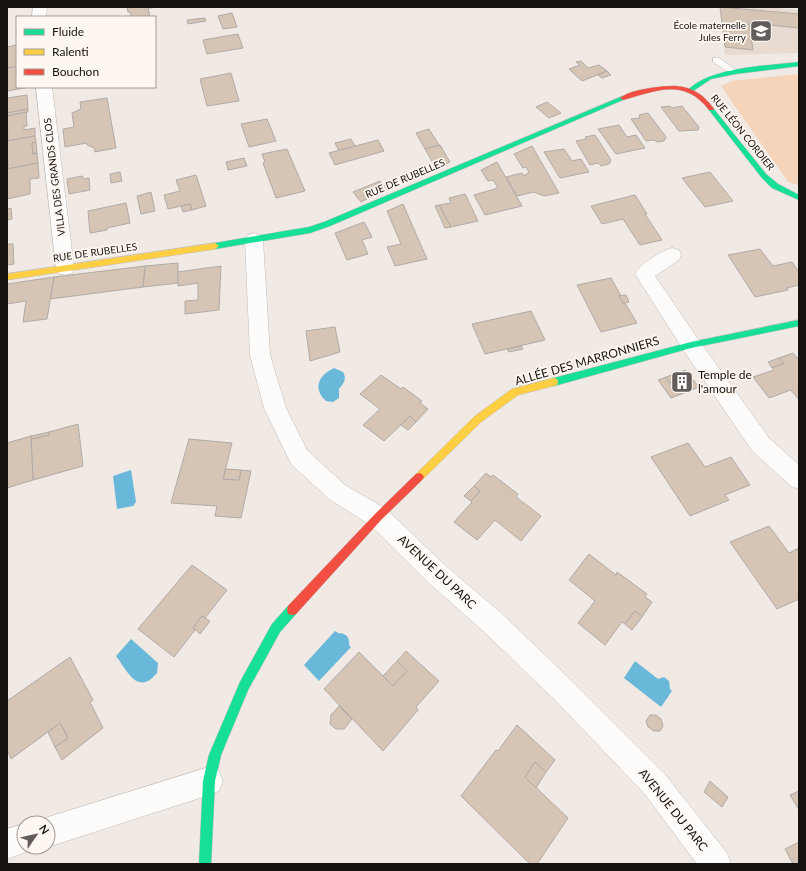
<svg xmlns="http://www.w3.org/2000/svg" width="806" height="871" font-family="Lato,sans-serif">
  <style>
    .built { fill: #e8dcd2 }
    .green { fill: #f6d4b9 }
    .water { fill: #69b8da }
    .building { fill: #d6c4b4; stroke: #b0aba8 }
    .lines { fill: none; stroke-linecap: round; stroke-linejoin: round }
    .lane-casing { stroke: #c0bab6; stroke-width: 1 }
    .street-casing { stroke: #c0bab6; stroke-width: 1 }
    .fast-casing { stroke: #c0bab6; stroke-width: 1 }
    .slow-casing { stroke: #c0bab6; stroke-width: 1 }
    .jam-casing { stroke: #c0bab6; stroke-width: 1 }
    .lane { fill: #fdfcfb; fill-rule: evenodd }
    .street { fill: #fdfcfb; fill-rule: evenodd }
    .fast { fill: #16e098; fill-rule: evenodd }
    .slow { fill: #ffcf43; fill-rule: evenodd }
    .jam { fill: #f24e42; fill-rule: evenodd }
    .labels { text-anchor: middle; stroke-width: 3.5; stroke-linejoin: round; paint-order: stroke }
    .far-poi-label { font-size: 10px; fill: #16120f; stroke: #fef7f1; text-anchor: end }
    .far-street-label { font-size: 10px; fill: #16120f; stroke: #fef7f1 }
    .street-label { font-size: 12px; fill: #16120f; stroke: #fef7f1 }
    .poi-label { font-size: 12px; fill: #16120f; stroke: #fef7f1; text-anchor: start }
  </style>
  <rect width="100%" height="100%" fill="#f0e9e4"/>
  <!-- built -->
  <polygon class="built" points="720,7 767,7 799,10 799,53 725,55"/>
  <!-- green -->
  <polygon class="green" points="799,74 799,185 788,182 721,86 732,81"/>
  <!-- water -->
  <g class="water">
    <path d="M334,368L343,372C347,379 344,383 339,389V398L333,402L326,401C312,388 319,375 334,368Z"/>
    <polygon points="131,470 136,502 133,506 117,509 113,476"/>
    <path d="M335,631L338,633C346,633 350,637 349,645L351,647L319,681L304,665Z"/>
    <path d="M131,639L158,663L157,673C138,696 128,672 116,656Z"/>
    <polygon points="635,661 658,679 664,677 669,681 670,689 672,691 661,707 624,678"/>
  </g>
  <!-- building -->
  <g class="building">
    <polygon points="127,7 152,7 152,8 148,8 150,16 131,17 130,12 128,12"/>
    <polygon points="720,7 799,14 799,28 749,23 753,50 725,47"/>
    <polygon points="232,13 237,27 223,29 218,16"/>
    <polygon points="205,18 206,21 188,24 187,20"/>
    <polygon points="238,34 243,48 207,54 203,40"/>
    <polygon points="17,45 17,67 7,68 7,47"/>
    <polygon points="581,61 588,68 599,65 607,71 582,81 569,69 580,65 576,62"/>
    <polygon points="17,67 17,87 30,87 7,91 7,68"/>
    <polygon points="607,71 611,75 602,78 598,75"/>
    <polygon points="231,73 239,101 207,106 200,79"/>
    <polygon points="27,95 28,109 7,113 7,98"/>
    <polygon points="107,98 116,148 95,152 94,148 87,145 87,143 65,147 63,129 74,127 72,113 81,109 80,102"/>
    <polygon points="547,102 561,113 549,118 536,107"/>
    <polygon points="670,106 672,108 682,106 699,127 698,130 679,131 661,107"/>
    <polygon points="28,109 28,112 7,116 7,113"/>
    <polygon points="26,112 27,126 24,126 24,130 35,128 35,136 8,141 7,116"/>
    <polygon points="648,113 666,137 664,141 658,142 653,140 646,141 631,119 640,118 639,115"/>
    <polygon points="267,119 276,141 249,147 241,124"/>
    <polygon points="619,125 627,137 636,135 645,148 616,154 598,129"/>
    <polygon points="429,129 439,145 425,149 416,133"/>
    <polygon points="595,135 611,160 609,164 601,166 598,163 590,165 576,141 586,139 585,137"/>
    <polygon points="35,136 36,142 32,143 33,154 37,153 38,163 8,169 7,141"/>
    <polygon points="351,139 355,146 339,151 335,143"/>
    <polygon points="378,140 384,151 335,165 329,153"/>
    <polygon points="36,142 37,153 33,154 32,143"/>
    <polygon points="440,145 450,162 436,168 425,149"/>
    <polygon points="532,146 559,193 544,196 534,192 517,196 506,177 522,173 524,176 529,172 526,167 523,168 514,154"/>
    <polygon points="287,149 305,191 276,198 263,163 265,162 262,154"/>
    <polygon points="564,149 572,161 581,159 589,172 560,178 544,152"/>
    <polygon points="244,158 247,166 228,170 226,162"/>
    <polygon points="497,162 522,206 485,215 474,195 498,188 493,180 488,181 481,170"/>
    <polygon points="38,163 39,178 30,179 30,194 7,199 7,169"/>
    <polygon points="120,172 122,181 111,183 110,174"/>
    <polygon points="710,172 733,201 705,207 682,178"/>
    <polygon points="196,175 206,206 192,210 190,204 168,209 164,195 180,191 176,180"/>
    <polygon points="82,176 85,179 89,178 90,190 69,194 67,179"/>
    <polygon points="380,181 388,189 361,202 353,192"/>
    <polygon points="151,192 155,211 141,214 137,196"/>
    <polygon points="465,194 478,221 451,227 439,205 451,203 449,198"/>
    <polygon points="635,195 647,214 645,214 662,240 640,245 623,219 602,224 591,206"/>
    <polygon points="126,203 130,223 107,228 107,230 90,233 88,211"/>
    <polygon points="190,204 192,210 183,212 181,206"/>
    <polygon points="403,204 427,259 395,266 387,247 401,244 387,211"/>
    <polygon points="439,205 451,227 445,228 435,206"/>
    <polygon points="11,208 12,219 7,220 7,209"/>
    <polygon points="364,222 372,237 362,240 368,254 347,260 335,233"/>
    <polygon points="7,244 13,244 14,264 7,265"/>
    <polygon points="760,249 773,266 792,262 799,272 799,285 787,288 788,290 755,297 728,255"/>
    <polygon points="178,263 178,283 143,287 145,266"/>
    <polygon points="145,266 143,287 50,299 54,277"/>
    <polygon points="221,266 219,310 185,314 185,301 198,300 198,283 178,286 178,272"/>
    <polygon points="54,277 47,319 23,322 26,301 7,304 7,284"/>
    <polygon points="611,278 621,296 619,296 623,303 625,303 637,323 601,332 577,285"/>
    <polygon points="626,295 629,302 623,303 619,296"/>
    <polygon points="531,311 545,340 485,354 472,324"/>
    <polygon points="335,327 340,352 310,361 306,331"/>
    <polygon points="521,346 523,349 509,352 507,349"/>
    <polygon points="793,353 797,358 799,357 799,400 791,390 769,398 753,377 774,370 772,368 784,363 779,358"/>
    <polygon points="779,358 784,363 772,368 768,362"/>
    <polygon points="685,370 699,387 679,395 666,377"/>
    <polygon points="381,375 401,389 403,387 422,401 420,403 428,409 416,422 410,416 384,441 363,425 380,409 360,394"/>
    <polygon points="666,377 679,395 671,398 658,380"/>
    <polygon points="410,416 416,422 408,430 401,425"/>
    <polygon points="78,424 83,466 33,480 31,439 49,435 49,432"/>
    <polygon points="49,432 49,435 31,439 31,436"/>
    <polygon points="31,436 33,480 7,488 7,443"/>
    <polygon points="189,439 232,443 223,479 239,480 241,470 251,471 241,518 215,516 217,506 171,503"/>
    <polygon points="688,443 705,467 731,457 750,485 725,495 729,500 690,516 651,457"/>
    <polygon points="226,469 241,470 239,480 223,479"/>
    <polygon points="486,473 491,477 493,475 518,494 516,497 541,516 521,541 495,520 477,540 454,522 472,502 471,501 480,491 474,486"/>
    <polygon points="474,486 480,491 471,501 464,496"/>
    <polygon points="769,526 789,553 799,548 799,599 777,609 730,542"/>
    <polygon points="589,554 616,575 617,572 647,594 645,597 652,602 642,617 635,611 625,624 622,622 605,645 578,623 595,601 569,580"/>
    <polygon points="192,565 227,590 205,618 202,616 193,628 195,630 174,657 138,629"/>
    <polygon points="635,611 642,617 632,630 625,624"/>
    <polygon points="202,616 210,621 200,634 193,628"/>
    <polygon points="406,651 439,681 416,707 418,710 383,751 324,689 359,652 393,686 407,671 397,661"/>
    <polygon points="70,657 93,700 90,702 103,728 62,760 55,747 68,738 60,723 11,759 7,749 7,701"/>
    <polygon points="397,661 407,671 393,686 383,676"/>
    <polygon points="339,706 352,719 344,729 336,729 330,724 331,715"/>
    <polygon points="650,715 656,715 661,719 663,726 660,731 654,731 648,727 646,721"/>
    <polygon points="60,723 68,738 55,747 48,732"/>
    <polygon points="517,725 555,760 546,772 535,762 525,777 568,818 537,864 530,864 461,796 496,750 498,751"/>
    <polygon points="535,762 546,772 536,788 525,777"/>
    <polygon points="710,781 728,797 722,807 704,792"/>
    <polygon points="799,791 799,810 790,795"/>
    <polygon points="799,842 799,864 793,864 785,849"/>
  </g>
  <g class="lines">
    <!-- lane casing -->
    <g class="lane-casing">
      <polygon id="lane" points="713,58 719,58 739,72 735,74 732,74 713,62"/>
    </g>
    <!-- street casing -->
    <g class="street-casing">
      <g id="street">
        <polygon points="33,7 47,7 46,17 32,17"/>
        <polygon points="36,87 52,87 74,268 72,273 65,275 58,273 56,268"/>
        <polygon points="254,233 260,235 263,240 270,355 286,408 307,450 345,485 386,509 447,567 501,613 572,681 664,773 727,853 731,864 697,864 644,793 554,699 483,631 429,583 370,525 329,499 291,464 264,408 250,355 245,240 248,235"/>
        <path d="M672,248L679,250L681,255L679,260L655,276L698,339L769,438L799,465V489L791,486L753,452L684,351L635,274C640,264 661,251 672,248Z"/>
        <polygon points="209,767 219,771 223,781 219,791 209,795 48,847 48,823 37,823 48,817"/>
        <polygon points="24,824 24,847 35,847 34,849 7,859 7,829"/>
      </g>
    </g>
    <!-- fast casing -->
    <g class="fast-casing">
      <g id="fast">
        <path d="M799,62V66L735,74L711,79L693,91L688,90C711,67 767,66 799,62Z"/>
        <polygon points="623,96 625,97 625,99 330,226 310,233 215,249 211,246 215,243 309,227 324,222"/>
        <polygon points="711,107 713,108 766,174 778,184 799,195 799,200 772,188 762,178 709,110 709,108"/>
        <polygon points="799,320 799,326 691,348 554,386 551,385 550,382 551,379 554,378 691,342"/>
        <polygon points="292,605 296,606 297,610 296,614 280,632 248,690 221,755 215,781 211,864 199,864 203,781 209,755 240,682 272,624 288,606"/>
      </g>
    </g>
    <!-- slow casing -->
    <g class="slow-casing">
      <g id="slow">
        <polygon points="215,243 219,246 215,249 7,280 7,274"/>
        <polygon points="554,378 557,379 558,382 557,385 518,395 481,422 422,480 419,481 416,480 414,477 416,474 475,416 512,389"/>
      </g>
    </g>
    <!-- jam casing -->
    <g class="jam-casing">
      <g id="jam">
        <path d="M675,86C693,87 704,95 714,109L713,110H709C684,77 656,91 623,100L620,98C631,89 661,86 675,86Z"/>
        <polygon points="419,473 422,474 424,477 422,480 381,520 296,614 292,615 288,614 287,610 288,606 375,514 416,474"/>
      </g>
    </g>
    <!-- lane -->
    <use href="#lane" class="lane"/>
    <!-- street -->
    <use href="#street" class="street"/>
    <!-- fast -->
    <use href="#fast" class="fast"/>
    <!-- slow -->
    <use href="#slow" class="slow"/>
    <!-- jam -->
    <use href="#jam" class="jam"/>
  </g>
  <!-- icons -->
  <defs>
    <g id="school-square" transform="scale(1.15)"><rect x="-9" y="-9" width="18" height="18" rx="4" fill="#625d5a" stroke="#fef7f1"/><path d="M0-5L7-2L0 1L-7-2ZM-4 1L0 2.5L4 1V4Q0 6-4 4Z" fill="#fff"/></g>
    <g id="building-square" transform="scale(1.15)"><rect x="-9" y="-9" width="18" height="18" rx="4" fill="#625d5a" stroke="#fef7f1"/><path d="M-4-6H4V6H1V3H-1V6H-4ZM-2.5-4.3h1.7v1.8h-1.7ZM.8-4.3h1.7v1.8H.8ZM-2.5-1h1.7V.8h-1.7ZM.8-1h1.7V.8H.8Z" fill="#fff"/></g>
  </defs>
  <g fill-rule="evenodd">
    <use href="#school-square" x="761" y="31"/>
    <use href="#building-square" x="682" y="382"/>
  </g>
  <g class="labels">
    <!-- far-poi labels -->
    <g class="far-poi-label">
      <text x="746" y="29">École maternelle<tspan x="746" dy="12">Jules Ferry</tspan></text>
    </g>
    <!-- far-street labels -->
    <g class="far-street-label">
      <text transform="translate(743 132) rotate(51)" y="4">RUE LÉON CORDIER</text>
      <text transform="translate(54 177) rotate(-97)" y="4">VILLA DES GRANDS CLOS</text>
      <text transform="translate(405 178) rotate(-23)" y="4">RUE DE RUBELLES</text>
      <text transform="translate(95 252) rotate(-8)" y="4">RUE DE RUBELLES</text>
    </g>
    <!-- street labels -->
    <g class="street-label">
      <text transform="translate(587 361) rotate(-16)" y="4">ALLÉE DES MARRONNIERS</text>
      <text transform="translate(437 572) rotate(43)" y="4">AVENUE DU PARC</text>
      <text transform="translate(673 810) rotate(51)" y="4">AVENUE DU PARC</text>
    </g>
    <!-- poi labels -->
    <g class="poi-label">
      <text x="698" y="379">Temple de<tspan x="698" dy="14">l'amour</tspan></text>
    </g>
  </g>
  <!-- border -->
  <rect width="806" height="871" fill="none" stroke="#16120f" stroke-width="16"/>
  <!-- legend -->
  <rect x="16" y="16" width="140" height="72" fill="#fef7f1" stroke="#a19b97"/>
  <rect x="24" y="29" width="20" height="6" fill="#16e098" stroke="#a19b97"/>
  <text x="52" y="36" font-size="12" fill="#16120f">Fluide</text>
  <rect x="24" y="49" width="20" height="6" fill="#ffcf43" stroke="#a19b97"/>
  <text x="52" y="56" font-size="12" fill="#16120f">Ralenti</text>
  <rect x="24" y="69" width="20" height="6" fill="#f24e42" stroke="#a19b97"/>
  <text x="52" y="76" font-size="12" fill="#16120f">Bouchon</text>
  <!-- north arrow -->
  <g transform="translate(36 835) rotate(56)"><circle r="19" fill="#fef7f1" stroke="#a19b97"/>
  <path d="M0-3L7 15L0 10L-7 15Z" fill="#625d5a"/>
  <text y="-6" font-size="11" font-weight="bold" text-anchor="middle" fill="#16120f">N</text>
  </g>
</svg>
